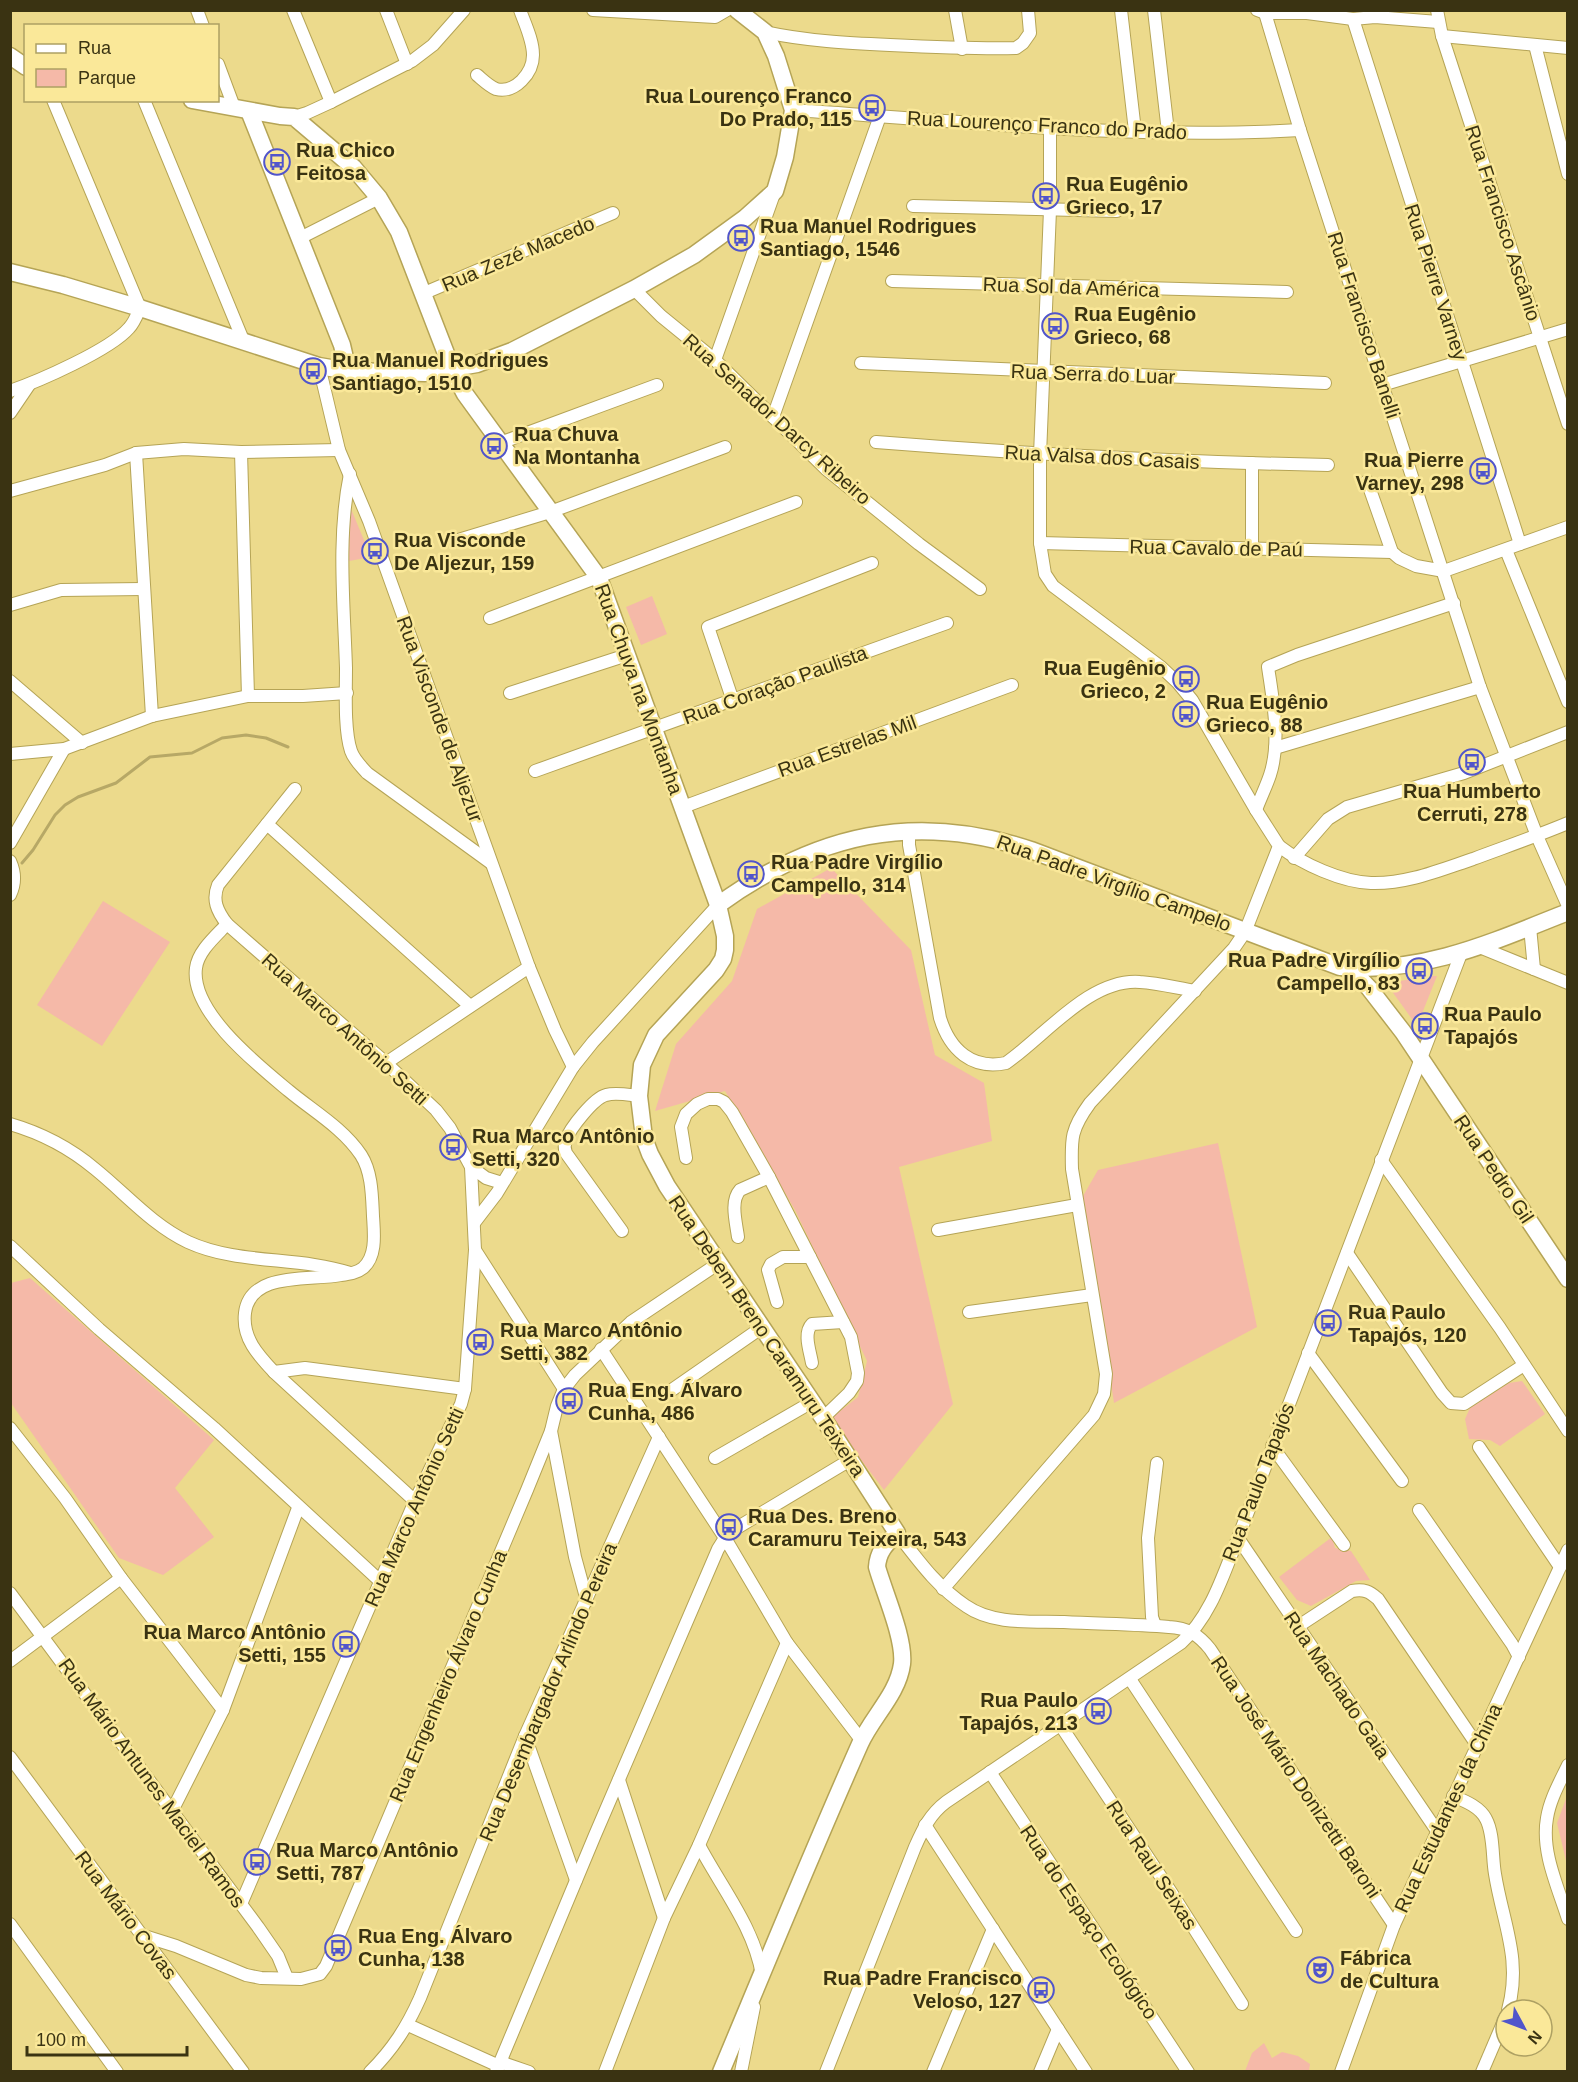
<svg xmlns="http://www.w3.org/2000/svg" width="1578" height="2082" font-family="Arial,sans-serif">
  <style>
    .green { fill: #f5b9a8 }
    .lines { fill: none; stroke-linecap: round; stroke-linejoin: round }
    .stream { stroke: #b7a866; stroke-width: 3 }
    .street-casing { stroke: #b5a456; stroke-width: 14 }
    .secondary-casing { stroke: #b5a456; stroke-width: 19 }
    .street { stroke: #fff; stroke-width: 12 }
    .secondary { stroke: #fff; stroke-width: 16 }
    .labels { text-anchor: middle; stroke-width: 5; stroke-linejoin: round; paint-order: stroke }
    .poi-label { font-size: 20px; font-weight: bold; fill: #3a3312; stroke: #fae899; text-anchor: start }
    .street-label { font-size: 20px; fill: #3a3312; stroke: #fae899 }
  </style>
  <rect width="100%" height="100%" fill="#ecda8c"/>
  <!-- green -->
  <g class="green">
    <polygon points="349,504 371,557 349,561"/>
    <polygon points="652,596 667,634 641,645 626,607"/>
    <polygon points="831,868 911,950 935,1055 984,1083 992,1141 899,1167 953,1404 884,1490 830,1419 858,1397 867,1361 795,1210 725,1091 655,1111 676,1044 732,981 757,909"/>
    <polygon points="103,901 170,942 102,1046 37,1005"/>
    <polygon points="1433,976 1437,976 1417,1026 1386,983"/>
    <polygon points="1218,1143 1257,1327 1114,1403 1083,1196 1098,1170"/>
    <polygon points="30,1278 214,1440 175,1488 214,1537 163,1575 119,1558 11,1403 11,1283"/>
    <polygon points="1522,1381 1545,1414 1500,1446 1490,1440 1469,1439 1465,1419 1470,1408 1509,1383"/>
    <polygon points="1332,1537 1335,1548 1351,1551 1370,1580 1356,1581 1311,1606 1297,1600 1279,1577"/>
    <polygon points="1567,1796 1567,1865 1557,1823"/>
    <polygon points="1264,2043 1272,2058 1282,2052 1298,2056 1310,2064 1309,2071 1245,2071 1252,2053"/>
  </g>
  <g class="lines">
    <!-- stream -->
    <polyline class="stream" points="22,863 33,850 55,815 65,805 78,797 116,783 150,757 192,753 222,738 246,735 266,738 288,747"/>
    <!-- street casing -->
    <g class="street-casing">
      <g id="street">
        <polyline points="197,10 203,26"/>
        <polyline points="293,10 331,102"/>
        <polyline points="386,10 407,64"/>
        <polyline points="593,10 715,17 727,10"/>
        <polyline points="955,10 962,49"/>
        <polyline points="1121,10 1135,131"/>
        <polyline points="1154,10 1168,132"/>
        <polyline points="1257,10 1265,13 1307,13 1353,19 1375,17 1438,22"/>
        <polyline points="1437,10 1442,36 1568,424"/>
        <polyline points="1265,13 1300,130 1480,687 1537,836 1568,906"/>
        <polyline points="1353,19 1520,544"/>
        <path d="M765,32C806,41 848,43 890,45C932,47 974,49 1016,48L1023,43L1030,33L1028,10"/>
        <polyline points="1442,36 1568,48"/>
        <polyline points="1535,45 1568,174"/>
        <polyline points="218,64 234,107"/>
        <path d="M477,75C483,80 489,86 496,89C515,94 533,73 533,55C533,40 525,24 520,10"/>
        <polyline points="144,100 243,340"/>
        <path d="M793,110C961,121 1132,140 1300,130"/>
        <polyline points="294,117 307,113 331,102 412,61 433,45 464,10"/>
        <polyline points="913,206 1117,211"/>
        <polyline points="300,238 379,198"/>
        <polyline points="892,281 1287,292"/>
        <polyline points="634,289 661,316 715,360 826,469 919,544 980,589"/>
        <polyline points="422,294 613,213"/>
        <polyline points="715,360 775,191"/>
        <polyline points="861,363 1325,383"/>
        <polyline points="319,366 339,450 369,521 529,967 555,1030 573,1067"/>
        <polyline points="1382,385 1568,329"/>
        <path d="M10,391C39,381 110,350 129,328C134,323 137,315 140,308L53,100"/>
        <polyline points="10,413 29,385"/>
        <polyline points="773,417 880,116"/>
        <path d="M876,442C1026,454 1177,462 1328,465"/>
        <polyline points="500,443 657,385"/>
        <polyline points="241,452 248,696"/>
        <polyline points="136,453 152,716"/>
        <polyline points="1252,463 1252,549"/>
        <path d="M350,474C337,537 344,604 346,668C346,691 344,730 351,751C354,760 361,766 367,773L491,863"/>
        <polyline points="1367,481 1392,552 1399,558 1416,566 1444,571 1568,527"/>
        <polyline points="10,491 105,465 136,453 184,449 241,452 339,450"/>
        <polyline points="455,541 550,512 725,447"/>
        <polyline points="1040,543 1392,552"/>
        <polyline points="1506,550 1568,702"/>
        <polyline points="10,605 61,590 143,589"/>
        <polyline points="490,618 796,502"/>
        <polyline points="10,681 82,743"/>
        <polyline points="510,693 627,655"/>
        <polyline points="733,701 708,627 872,563"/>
        <polyline points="1275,748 1480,687"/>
        <polyline points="10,754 64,749 152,716 248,696 303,696 347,693"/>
        <polyline points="535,771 947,623"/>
        <polyline points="683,807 1012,685"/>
        <path d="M1256,810C1260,799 1266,787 1270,775C1281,741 1273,701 1268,667L1297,655L1454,603"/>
        <polyline points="267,824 470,1006"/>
        <path d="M909,831V845L940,1018C950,1050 972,1070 1006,1063C1045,1036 1090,978 1140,982C1158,983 1177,988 1195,991"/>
        <polyline points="10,843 64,749"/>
        <path d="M1279,846C1302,864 1342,882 1371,883C1407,884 1440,870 1473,859C1505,847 1537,836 1568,823"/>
        <polyline points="1294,858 1328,819 1347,807 1464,773 1568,732"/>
        <path d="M10,861C15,872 16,883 10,895"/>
        <path d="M227,924C216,936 198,951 196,968C190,1012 259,1066 289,1091C313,1111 343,1128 361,1155C372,1172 372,1196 373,1216C374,1233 377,1256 363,1268C357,1273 349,1274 341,1275C310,1281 250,1271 245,1313C242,1338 258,1355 274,1372L415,1501"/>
        <polyline points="1530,927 1534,969"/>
        <polyline points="1477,946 1568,983"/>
        <polyline points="386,1063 529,967"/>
        <path d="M10,1124C41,1133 70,1148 95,1169C126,1194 151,1224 188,1242C238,1265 298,1256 350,1273"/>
        <polyline points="686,1158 681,1127 686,1114 697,1104 708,1099 718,1099 724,1102 732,1112 769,1177 851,1337 858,1373 857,1381 849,1393 823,1418"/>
        <polyline points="1381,1160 1500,1328 1568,1431"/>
        <polyline points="471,1167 486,1178 502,1183"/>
        <polyline points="474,1223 497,1193 573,1067 593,1042 718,905"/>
        <polyline points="938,1230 1077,1205"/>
        <path d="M622,1231L566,1153C564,1148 564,1145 566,1140C570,1128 594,1098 606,1095C616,1092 629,1095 639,1096"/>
        <path d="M738,1237C736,1222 730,1201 740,1190L769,1177"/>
        <polyline points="10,1246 99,1329 214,1428 380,1581"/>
        <polyline points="475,1250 564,1389"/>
        <polyline points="1347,1253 1442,1393 1451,1403 1464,1404 1524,1365"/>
        <polyline points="777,1302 768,1270 771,1264 783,1257 810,1257"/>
        <polyline points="969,1312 1092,1295"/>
        <polyline points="601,1349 725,1538 787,1643 862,1741"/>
        <polyline points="1308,1353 1402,1481"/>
        <path d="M812,1363C810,1351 803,1333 812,1324L843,1322"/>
        <polyline points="274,1372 305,1368 465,1389"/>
        <polyline points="666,1394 761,1328"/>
        <polyline points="10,1428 65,1498 121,1578 223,1710"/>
        <polyline points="551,1431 575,1557 587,1601"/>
        <polyline points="1272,1446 1344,1545"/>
        <polyline points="1479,1447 1560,1567"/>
        <polyline points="715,1458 812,1402"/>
        <polyline points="1419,1510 1512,1644 1519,1657"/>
        <path d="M897,1533C918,1560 937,1587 966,1606C993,1625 1032,1621 1064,1622C1099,1624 1134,1624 1169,1627C1187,1628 1198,1634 1210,1649L1394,1925"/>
        <polyline points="1238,1538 1437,1831"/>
        <path d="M943,1589L1094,1415L1104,1394L1106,1374L1072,1169C1071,1138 1071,1129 1090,1103L1234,948L1245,932L1279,846L1256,810L1192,700L1178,683L1161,667L1053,586L1045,574L1040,543V455L1050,210V127"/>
        <polyline points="10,1593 258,1927 278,1956 287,1978"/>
        <polyline points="1155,1625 1152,1617 1148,1538 1157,1463"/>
        <path d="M1297,1627L1352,1591C1364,1589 1369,1591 1378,1599L1477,1745"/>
        <polyline points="10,1661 121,1578"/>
        <polyline points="1130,1679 1296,1931"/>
        <polyline points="1061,1726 1171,1892 1242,2004"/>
        <polyline points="525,1736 576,1880"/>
        <polyline points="10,1757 243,2072"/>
        <path d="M1568,1765C1560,1782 1550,1799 1547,1818C1541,1852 1558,1887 1568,1919"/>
        <polyline points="990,1772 1188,2072"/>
        <polyline points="619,1780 664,1918"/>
        <path d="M1453,1796C1465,1801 1480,1807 1486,1819C1494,1834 1492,1857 1495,1874C1503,1924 1522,1959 1508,2010"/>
        <polyline points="172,1811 223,1710 298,1508"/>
        <polyline points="925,1825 1086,2072"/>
        <path d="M699,1845C721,1887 754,1927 762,1975"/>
        <path d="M241,1904L415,1501L461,1404L465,1389L475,1250L471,1167L450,1128L436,1110L386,1063L227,924C217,911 212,900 218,885L295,789"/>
        <polyline points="10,1924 117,2072"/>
        <polyline points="141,1935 176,1946 246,1975 261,1978 301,1979 320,1974 326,1966 527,1490 551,1431 557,1406 564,1389 575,1375 631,1322 719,1263"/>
        <polyline points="408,2025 499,2066"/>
        <polyline points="500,2062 529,2072"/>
        <path d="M370,2072C393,2049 407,2027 420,1998L525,1736L659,1437"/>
        <polyline points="496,2072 595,1835 718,1549 725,1538 735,1529 850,1460"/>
        <polyline points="605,2072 664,1918 699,1845 787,1643"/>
        <polyline points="741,2072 754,2007"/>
        <path d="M826,2072L915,1847C923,1829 930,1814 946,1802L1181,1643C1211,1616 1223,1575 1238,1538L1462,951"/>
        <polyline points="933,2072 993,1929"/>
        <polyline points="1040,2072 1058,2029"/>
        <polyline points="1341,2072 1394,1925 1568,1550"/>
        <polyline points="1482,2072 1506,2016"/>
      </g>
    </g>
    <!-- secondary casing -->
    <g class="secondary-casing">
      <g id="secondary">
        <polyline points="10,56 26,67"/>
        <path d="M192,100L280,116L294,117L353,167L379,198L399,232L452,369L465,394L599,578L718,905L725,936V950L723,959L716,970L656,1035L642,1065L639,1096L644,1138L650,1154L667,1186L823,1418L897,1533C886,1544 878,1551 877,1567C884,1592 905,1639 902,1664C898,1694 872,1717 860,1744C812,1852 767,1962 721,2072"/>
        <polyline points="249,111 342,345 348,371"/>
        <polyline points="10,272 63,285 140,308 319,366 348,371 425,373 477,364 512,351 634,289 694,255 745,218 775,191 785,157 793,110 776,56 765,32 737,10"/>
        <path d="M718,905C816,834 915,811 1031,850L1340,967C1423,974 1492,942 1568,912"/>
        <polyline points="1349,967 1369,988 1403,1032 1568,1279"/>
      </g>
    </g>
    <!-- street -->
    <use href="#street" class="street"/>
    <!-- secondary -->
    <use href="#secondary" class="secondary"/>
  </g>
  <!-- icons -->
  <defs>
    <g id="bus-ring" transform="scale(1.35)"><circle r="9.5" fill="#fae899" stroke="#5155cb" stroke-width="1.5"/><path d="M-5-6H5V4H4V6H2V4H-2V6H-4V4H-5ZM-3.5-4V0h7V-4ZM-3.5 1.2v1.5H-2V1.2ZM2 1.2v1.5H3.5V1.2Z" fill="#5155cb"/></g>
    <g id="theatre-ring" transform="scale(1.35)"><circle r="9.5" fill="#fae899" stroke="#5155cb" stroke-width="1.5"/><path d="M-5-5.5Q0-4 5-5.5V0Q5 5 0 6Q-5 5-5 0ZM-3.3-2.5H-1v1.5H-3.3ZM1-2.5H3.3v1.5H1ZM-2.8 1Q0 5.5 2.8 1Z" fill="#5155cb"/></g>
  </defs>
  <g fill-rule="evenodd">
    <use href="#bus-ring" x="872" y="108"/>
    <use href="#bus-ring" x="277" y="162"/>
    <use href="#bus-ring" x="1046" y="196"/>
    <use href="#bus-ring" x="741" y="238"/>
    <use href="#bus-ring" x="1055" y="326"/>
    <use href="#bus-ring" x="313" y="371"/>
    <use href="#bus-ring" x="494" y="446"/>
    <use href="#bus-ring" x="1483" y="471"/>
    <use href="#bus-ring" x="375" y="551"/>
    <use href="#bus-ring" x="1186" y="679"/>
    <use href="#bus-ring" x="1186" y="714"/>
    <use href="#bus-ring" x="1472" y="762"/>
    <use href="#bus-ring" x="751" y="874"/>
    <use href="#bus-ring" x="1419" y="971"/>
    <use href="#bus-ring" x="1425" y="1026"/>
    <use href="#bus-ring" x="453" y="1147"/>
    <use href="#bus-ring" x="1328" y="1323"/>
    <use href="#bus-ring" x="480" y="1342"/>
    <use href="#bus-ring" x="569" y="1401"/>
    <use href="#bus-ring" x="729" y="1527"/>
    <use href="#bus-ring" x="346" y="1644"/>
    <use href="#bus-ring" x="1098" y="1711"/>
    <use href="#bus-ring" x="257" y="1862"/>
    <use href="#bus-ring" x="338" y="1948"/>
    <use href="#theatre-ring" x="1320" y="1970"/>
    <use href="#bus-ring" x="1041" y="1990"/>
  </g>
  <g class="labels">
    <!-- poi labels -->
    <g class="poi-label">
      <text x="852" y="103" text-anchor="end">Rua Lourenço Franco<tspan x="852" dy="23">Do Prado, 115</tspan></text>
      <text x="296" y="157">Rua Chico<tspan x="296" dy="23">Feitosa</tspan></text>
      <text x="1066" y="191">Rua Eugênio<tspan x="1066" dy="23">Grieco, 17</tspan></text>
      <text x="760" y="233">Rua Manuel Rodrigues<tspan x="760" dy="23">Santiago, 1546</tspan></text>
      <text x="1074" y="321">Rua Eugênio<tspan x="1074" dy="23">Grieco, 68</tspan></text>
      <text x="332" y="367">Rua Manuel Rodrigues<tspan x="332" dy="23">Santiago, 1510</tspan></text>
      <text x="514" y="441">Rua Chuva<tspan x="514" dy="23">Na Montanha</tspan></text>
      <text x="1464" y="467" text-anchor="end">Rua Pierre<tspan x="1464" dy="23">Varney, 298</tspan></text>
      <text x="394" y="547">Rua Visconde<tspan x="394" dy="23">De Aljezur, 159</tspan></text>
      <text x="1166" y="675" text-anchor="end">Rua Eugênio<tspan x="1166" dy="23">Grieco, 2</tspan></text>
      <text x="1206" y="709">Rua Eugênio<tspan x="1206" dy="23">Grieco, 88</tspan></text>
      <text x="1472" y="798" text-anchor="middle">Rua Humberto<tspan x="1472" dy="23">Cerruti, 278</tspan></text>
      <text x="771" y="869">Rua Padre Virgílio<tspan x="771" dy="23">Campello, 314</tspan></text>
      <text x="1400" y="967" text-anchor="end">Rua Padre Virgílio<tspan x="1400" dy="23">Campello, 83</tspan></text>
      <text x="1444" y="1021">Rua Paulo<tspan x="1444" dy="23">Tapajós</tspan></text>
      <text x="472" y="1143">Rua Marco Antônio<tspan x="472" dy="23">Setti, 320</tspan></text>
      <text x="1348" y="1319">Rua Paulo<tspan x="1348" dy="23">Tapajós, 120</tspan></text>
      <text x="500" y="1337">Rua Marco Antônio<tspan x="500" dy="23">Setti, 382</tspan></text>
      <text x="588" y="1397">Rua Eng. Álvaro<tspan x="588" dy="23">Cunha, 486</tspan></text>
      <text x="748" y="1523">Rua Des. Breno<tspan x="748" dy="23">Caramuru Teixeira, 543</tspan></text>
      <text x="326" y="1639" text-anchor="end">Rua Marco Antônio<tspan x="326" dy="23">Setti, 155</tspan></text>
      <text x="1078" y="1707" text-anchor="end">Rua Paulo<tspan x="1078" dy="23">Tapajós, 213</tspan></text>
      <text x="276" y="1857">Rua Marco Antônio<tspan x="276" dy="23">Setti, 787</tspan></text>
      <text x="358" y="1943">Rua Eng. Álvaro<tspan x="358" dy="23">Cunha, 138</tspan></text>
      <text x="1340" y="1965">Fábrica<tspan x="1340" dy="23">de Cultura</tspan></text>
      <text x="1022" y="1985" text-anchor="end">Rua Padre Francisco<tspan x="1022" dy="23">Veloso, 127</tspan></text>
    </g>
    <!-- street labels -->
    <g class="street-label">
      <text transform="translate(1047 125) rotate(3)" y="7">Rua Lourenço Franco do Prado</text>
      <text transform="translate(1503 223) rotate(72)" y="7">Rua Francisco Ascânio</text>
      <text transform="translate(518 254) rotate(-23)" y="7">Rua Zezé Macedo</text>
      <text transform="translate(1436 282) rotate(72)" y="7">Rua Pierre Varney</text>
      <text transform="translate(1071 287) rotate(2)" y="7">Rua Sol da América</text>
      <text transform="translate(1364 325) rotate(72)" y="7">Rua Francisco Banelli</text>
      <text transform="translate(1093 374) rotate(2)" y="7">Rua Serra do Luar</text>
      <text transform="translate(777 419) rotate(42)" y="7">Rua Senador Darcy Ribeiro</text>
      <text transform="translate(1102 457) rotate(3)" y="7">Rua Valsa dos Casais</text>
      <text transform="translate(1216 548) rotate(1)" y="7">Rua Cavalo de Paú</text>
      <text transform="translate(775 685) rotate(-20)" y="7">Rua Coração Paulista</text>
      <text transform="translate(639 689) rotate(70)" y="7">Rua Chuva na Montanha</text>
      <text transform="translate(440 719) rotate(70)" y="7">Rua Visconde de Aljezur</text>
      <text transform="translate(847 746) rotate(-20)" y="7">Rua Estrelas Mil</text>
      <text transform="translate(1114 883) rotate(20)" y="7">Rua Padre Virgílio Campelo</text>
      <text transform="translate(345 1029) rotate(42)" y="7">Rua Marco Antônio Setti</text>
      <text transform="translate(1494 1169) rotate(56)" y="7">Rua Pedro Gil</text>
      <text transform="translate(767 1336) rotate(56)" y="7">Rua Debem Breno Caramuru Teixeira</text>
      <text transform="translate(1258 1482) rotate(-69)" y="7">Rua Paulo Tapajós</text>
      <text transform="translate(414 1507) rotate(-66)" y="7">Rua Marco Antônio Setti</text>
      <text transform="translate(448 1676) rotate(-67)" y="7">Rua Engenheiro Álvaro Cunha</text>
      <text transform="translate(1337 1685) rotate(56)" y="7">Rua Machado Gaia</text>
      <text transform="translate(548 1692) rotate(-67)" y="7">Rua Desembargador Arlindo Pereira</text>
      <text transform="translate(1296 1777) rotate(56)" y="7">Rua José Mário Donizetti Baroni</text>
      <text transform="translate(152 1783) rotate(54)" y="7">Rua Mário Antunes Maciel Ramos</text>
      <text transform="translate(1448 1808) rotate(-65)" y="7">Rua Estudantes da China</text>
      <text transform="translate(1152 1865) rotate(57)" y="7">Rua Raul Seixas</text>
      <text transform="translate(126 1915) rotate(53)" y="7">Rua Mário Covas</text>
      <text transform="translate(1089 1922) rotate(56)" y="7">Rua do Espaço Ecológico</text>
    </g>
  </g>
  <!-- border -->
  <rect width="1578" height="2082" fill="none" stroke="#3a3312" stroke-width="24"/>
  <!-- legend -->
  <rect x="24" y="24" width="195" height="78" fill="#fae899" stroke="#ada063" stroke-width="1.5"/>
  <rect x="36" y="44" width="30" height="9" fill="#ffffff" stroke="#ada063" stroke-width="1.5"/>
  <text x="78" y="54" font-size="18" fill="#3a3312">Rua</text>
  <rect x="36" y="69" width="30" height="18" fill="#f5b9a8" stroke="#ada063" stroke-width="1.5"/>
  <text x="78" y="84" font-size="18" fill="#3a3312">Parque</text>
  <!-- north arrow -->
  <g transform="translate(1524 2028) rotate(131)"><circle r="28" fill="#fae899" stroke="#ada063" stroke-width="1.5"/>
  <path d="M0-4.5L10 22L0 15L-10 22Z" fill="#5155cb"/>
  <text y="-9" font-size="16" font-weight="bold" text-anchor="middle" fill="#3a3312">N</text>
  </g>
  <!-- scale -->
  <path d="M27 2046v9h160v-9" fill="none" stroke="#3a3312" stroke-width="3"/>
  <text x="36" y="2046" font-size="18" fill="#3a3312" stroke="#fae899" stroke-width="4.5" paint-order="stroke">100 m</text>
</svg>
